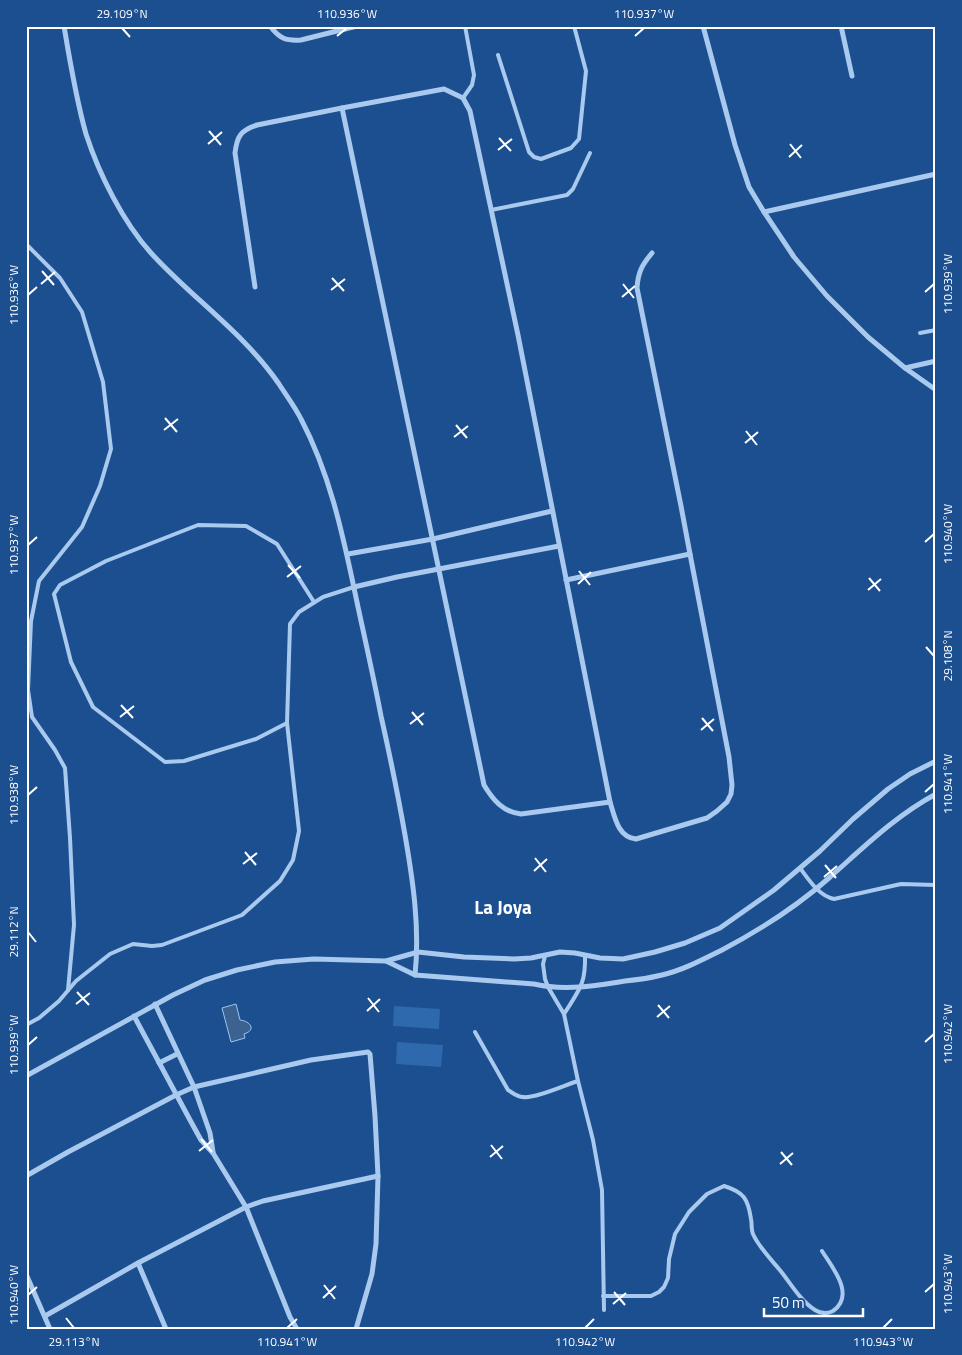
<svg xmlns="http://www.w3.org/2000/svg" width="962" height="1355" font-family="'Titillium Web',sans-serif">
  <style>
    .green { fill: #2e69ad }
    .water { fill: #3c6290; stroke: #9cc4f0 }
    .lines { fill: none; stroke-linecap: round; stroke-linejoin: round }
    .lane { stroke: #a9c9ee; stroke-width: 4 }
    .street { stroke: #a9c9ee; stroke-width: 5 }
    .ticks { fill: none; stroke: #fff; stroke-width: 2 }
    .labels { text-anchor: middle; stroke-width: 4; stroke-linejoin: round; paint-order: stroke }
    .neighbourhood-label { font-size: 19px; font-weight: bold; fill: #fff; stroke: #1b4f8f }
    .neatline { fill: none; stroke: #fff; stroke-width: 2 }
    .ticks-label { font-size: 12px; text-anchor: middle; fill: #fff }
  </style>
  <rect width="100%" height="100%" fill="#1b4f8f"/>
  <!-- green -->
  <g class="green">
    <polygon points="394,1006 440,1009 439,1029 393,1026"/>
    <polygon points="397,1042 443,1045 441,1067 396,1064"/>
  </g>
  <!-- water -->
  <path class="water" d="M236,1004L240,1020C250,1021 257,1030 244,1034L245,1038L231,1042L222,1008Z"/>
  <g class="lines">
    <!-- lane -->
    <g class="lane">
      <polyline points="498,55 529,152 534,157 541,159 571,148 579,139 586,71 574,26"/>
      <polyline points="463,98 472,85 474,75 465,26"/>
      <polyline points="491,210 567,195 573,189 590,153"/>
      <polyline points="26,244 60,278 82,312 103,382 111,449 100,486 82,527 39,581 31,621 28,690 32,717 55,750 65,768 70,838 74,925 68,990"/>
      <polyline points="920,333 936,330"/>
      <polyline points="287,723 256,739 184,761 165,762 93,707 71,662 54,594 60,585 106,561 198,525 246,526 277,544 314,602"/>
      <path d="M800,868C809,880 819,896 834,899L901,884L936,885"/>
      <polyline points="545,956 543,964 545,979 548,987 564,1014 578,1081 593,1140 602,1190 604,1310"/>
      <path d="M564,1014C579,990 586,984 585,955"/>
      <polyline points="26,1025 39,1018 59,1001 76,981 110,954 133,944 152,946 162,945 242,915 280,881 293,860 299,831 287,723 290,624 299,612 323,597 354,587"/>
      <path d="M475,1032L508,1090C513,1093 517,1097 523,1097C534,1099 565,1085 578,1081"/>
      <path d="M603,1296H651L659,1292L664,1287L668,1278L669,1259L675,1234L689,1212L707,1194L724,1186C744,1192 748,1199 751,1219C752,1223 751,1229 753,1234C759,1248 773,1261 783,1274C792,1286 802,1302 815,1310C821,1314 827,1314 833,1311C856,1295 832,1267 822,1251"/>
    </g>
    <!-- street -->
    <g class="street">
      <path d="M64,26C70,62 76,99 86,134C99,174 123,222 151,253C192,298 244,333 279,384C286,395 295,407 301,419C329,472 342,531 354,588C363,631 373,674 381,716C390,756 398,795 405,835C413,881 420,928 415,975"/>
      <path d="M270,26C280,39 286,41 301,40L357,26"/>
      <polyline points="703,26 735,145 749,187 764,212 794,257 827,296 868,337 905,368 936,390"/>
      <polyline points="841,26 852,76"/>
      <path d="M342,108L484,785C493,800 503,812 521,814L610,802"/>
      <polyline points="764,212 936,174"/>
      <path d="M255,287L235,153C237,136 241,130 257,125L342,108L444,89L463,98L470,111L518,335L610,802C615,818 618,837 636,839L707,818L717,811L727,802L731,794L732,785L729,757L690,554L681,506L637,288C638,272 642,265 652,253"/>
      <polyline points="905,368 936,361"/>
      <polyline points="348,554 433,539 552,511"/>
      <polyline points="566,580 690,554"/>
      <polyline points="354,587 397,577 559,546"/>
      <path d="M386,961L415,975L534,984C564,991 595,986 625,981C637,980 650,978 662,975C683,970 702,960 722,950C760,930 796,907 829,878C863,848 895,816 936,794"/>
      <polyline points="155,1004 194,1087 210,1133 213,1152"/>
      <polyline points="134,1016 190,1120 201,1140 213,1153 246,1207 290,1317 297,1329"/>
      <polyline points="159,1063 177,1054"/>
      <polyline points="26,1076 173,995 205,980 237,970 275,962 314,959 386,961 418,952 464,957 514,959 531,958 560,952 575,953 600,958 623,959 655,952 685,943 720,928 774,890 820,851 853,819 888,789 910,774 936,761"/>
      <polyline points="26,1176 68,1152 176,1095 194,1087 311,1060 368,1052 370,1054 375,1116 378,1176 376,1244 372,1274 356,1329"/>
      <polyline points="138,1263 166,1329"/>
      <polyline points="26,1274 50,1329"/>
      <polyline points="45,1316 138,1263 246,1207 263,1201 378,1176"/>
    </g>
  </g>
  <!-- ticks -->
  <path class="ticks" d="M122,28L130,37M337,36L347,28M635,36L644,28M209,131L221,145M499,138L511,151M208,144L222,132M790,144L801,158M498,150L512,139M789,157L802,145M42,271L54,285M332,278L344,291M41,284L55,272M623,284L634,298M331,290L345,279M925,292L934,284M28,295L37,287M622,297L635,286M165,418L177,432M456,425L467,438M164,430L178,419M746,431L757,445M454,437L468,426M745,443L758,432M925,542L934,534M28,545L37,537M288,565L300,578M579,571L590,585M287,577L301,566M869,578L880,591M578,584L591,572M868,590L881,579M926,647L934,656M121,705L133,718M412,712L423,725M120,717L134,706M702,718L713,731M410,724L424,713M701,730L714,719M925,792L934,784M28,795L37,787M245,852L256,865M535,858L546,872M243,864L257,853M825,865L836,878M534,871L547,859M824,877L837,866M28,932L36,942M77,992L89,1005M368,998L379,1012M76,1004L90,993M658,1005L669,1018M367,1011L380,999M657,1017L670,1006M925,1042L934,1034M28,1045L37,1037M201,1139L212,1152M491,1145L502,1159M199,1151L213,1140M781,1152L792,1165M490,1157L503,1146M780,1164L793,1153M324,1285L335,1299M614,1292L625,1305M925,1292L934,1284M28,1295L37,1287M323,1298L336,1286M613,1304L626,1293M66,1318L74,1328M287,1328L297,1319M585,1328L594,1319M883,1328L892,1319"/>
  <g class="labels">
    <!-- neighbourhood labels -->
    <g class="neighbourhood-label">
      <text x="503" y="914">La Joya</text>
    </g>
  </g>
  <!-- border -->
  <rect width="962" height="1355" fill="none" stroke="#1b4f8f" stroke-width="55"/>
  <!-- scale -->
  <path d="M764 1308v8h99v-8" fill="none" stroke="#ffffff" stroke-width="2.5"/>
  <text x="772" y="1308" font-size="15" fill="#ffffff" stroke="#1b4f8f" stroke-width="4" paint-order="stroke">50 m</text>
  <rect x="28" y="28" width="906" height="1300" class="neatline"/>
  <g class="ticks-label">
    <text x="122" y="18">29.109°N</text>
    <text x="347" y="18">110.936°W</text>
    <text x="644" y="18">110.937°W</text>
    <text transform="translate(948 284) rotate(-90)" y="4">110.939°W</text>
    <text transform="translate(14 295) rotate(-90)" y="4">110.936°W</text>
    <text transform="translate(948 534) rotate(-90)" y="4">110.940°W</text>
    <text transform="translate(14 545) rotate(-90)" y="4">110.937°W</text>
    <text transform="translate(948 656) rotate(-90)" y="4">29.108°N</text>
    <text transform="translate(948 784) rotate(-90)" y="4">110.941°W</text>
    <text transform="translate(14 795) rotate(-90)" y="4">110.938°W</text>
    <text transform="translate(14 932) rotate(-90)" y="4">29.112°N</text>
    <text transform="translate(948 1034) rotate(-90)" y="4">110.942°W</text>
    <text transform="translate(14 1045) rotate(-90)" y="4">110.939°W</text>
    <text transform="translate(948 1284) rotate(-90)" y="4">110.943°W</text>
    <text transform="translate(14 1295) rotate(-90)" y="4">110.940°W</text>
    <text x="74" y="1346">29.113°N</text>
    <text x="287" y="1346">110.941°W</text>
    <text x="585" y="1346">110.942°W</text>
    <text x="883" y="1346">110.943°W</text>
  </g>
</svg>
